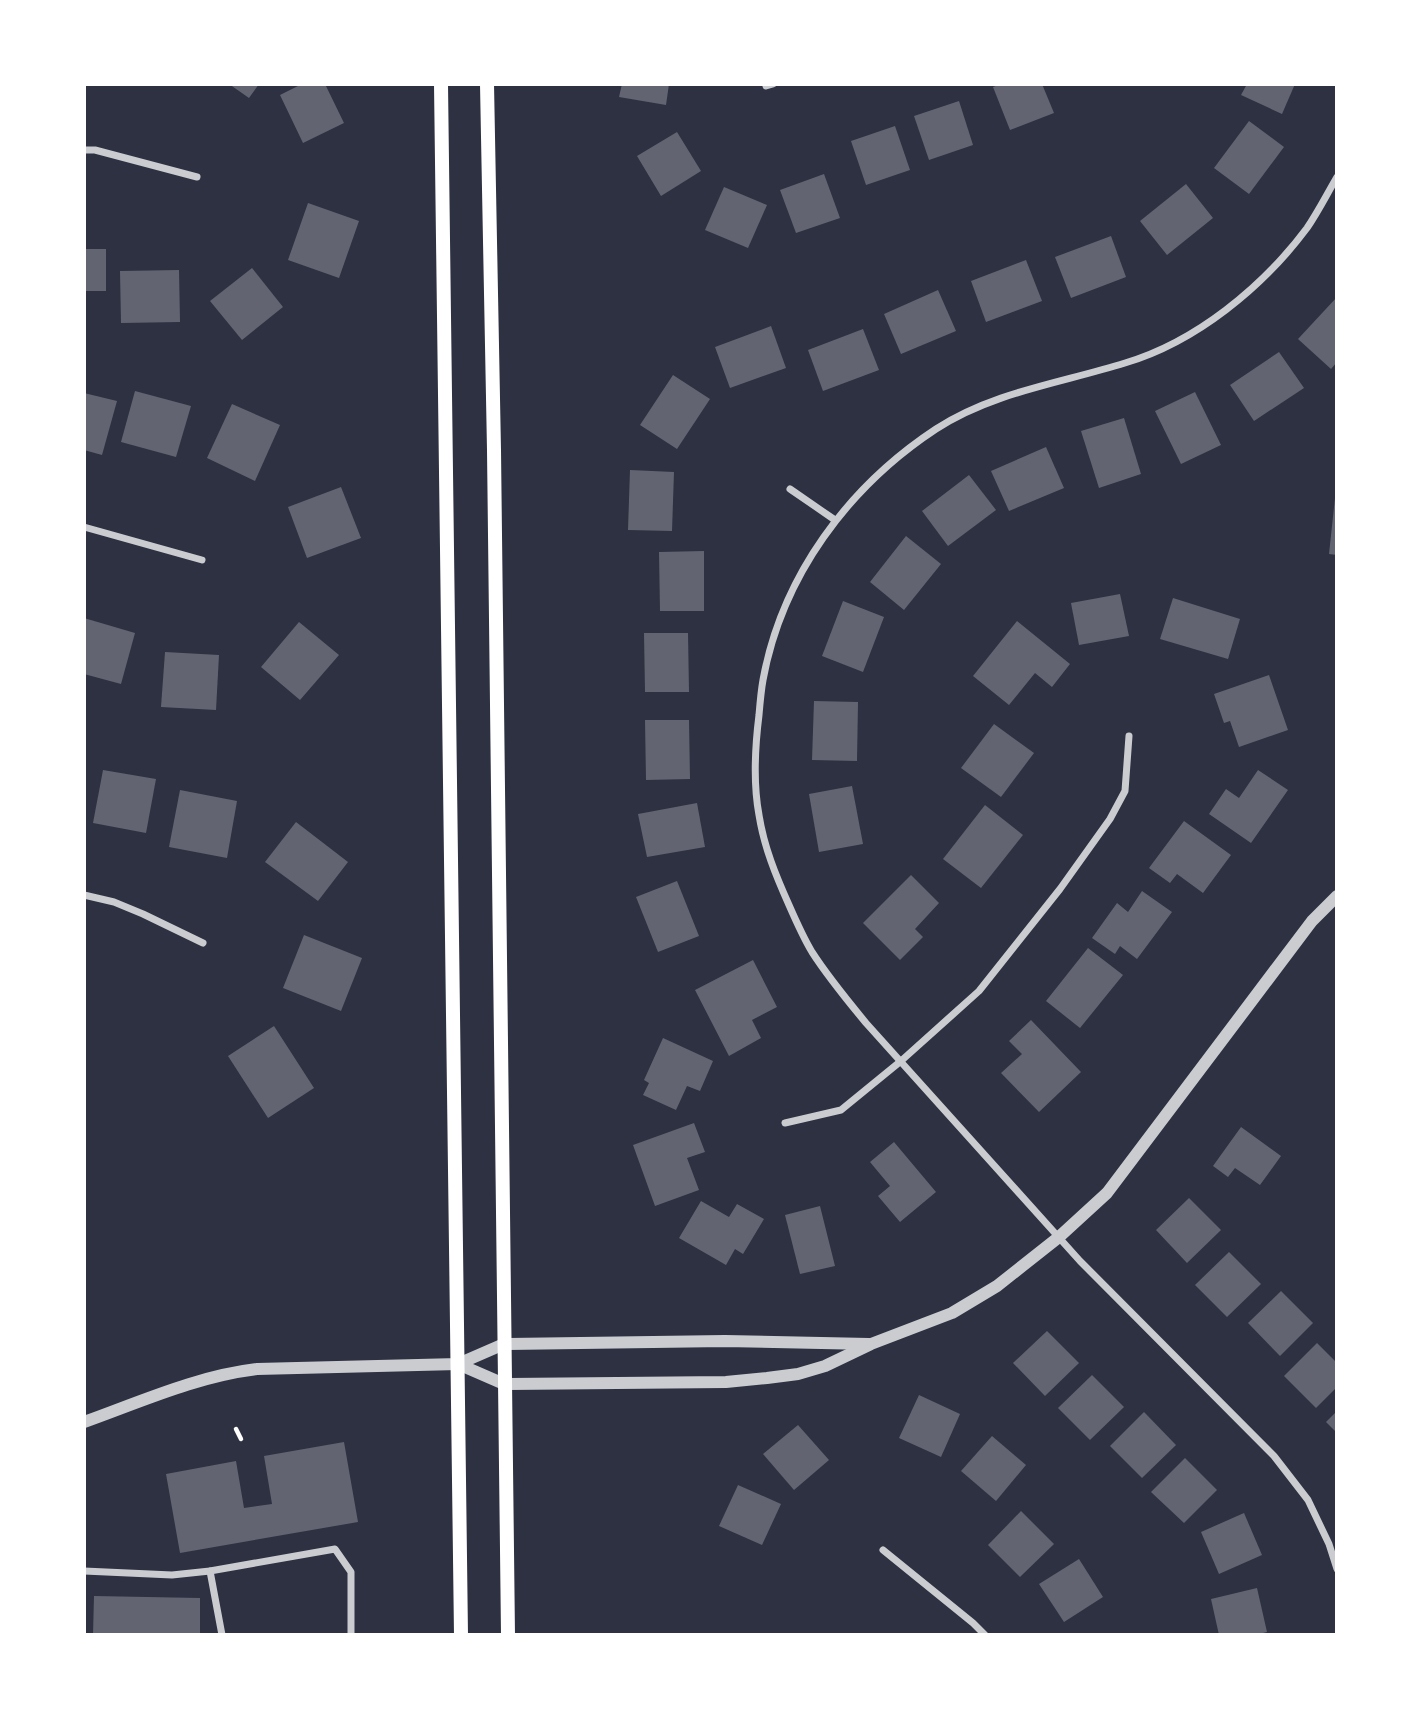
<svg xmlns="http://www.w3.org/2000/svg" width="1421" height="1719" font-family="Montserrat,sans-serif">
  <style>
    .building { fill: #626471 }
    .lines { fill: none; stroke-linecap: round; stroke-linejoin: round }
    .path { stroke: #fff; stroke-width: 4.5 }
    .minor { stroke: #caccd0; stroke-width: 7 }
    .tertiary { stroke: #caccd0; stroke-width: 12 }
    .secondary { stroke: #fff; stroke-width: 14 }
  </style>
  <rect width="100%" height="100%" fill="#2d3142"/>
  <!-- building -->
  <g class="building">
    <polygon points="229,84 259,84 249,98"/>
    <polygon points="302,84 325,84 344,123 303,143 280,95"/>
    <polygon points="622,84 669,84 666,105 619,97"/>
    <polygon points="1001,84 1042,84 1054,113 1010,130 993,87"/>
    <polygon points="1247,84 1295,84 1282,114 1241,95"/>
    <polygon points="959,101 973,145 929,160 914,116"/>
    <polygon points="1249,121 1284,147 1249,194 1214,168"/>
    <polygon points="895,126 910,170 866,185 851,141"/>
    <polygon points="677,132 701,171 661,196 637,156"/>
    <polygon points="824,174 840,218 796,233 780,190"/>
    <polygon points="1186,184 1213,218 1167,255 1140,221"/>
    <polygon points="724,187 767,205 748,248 705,230"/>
    <polygon points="308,203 359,221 339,278 288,260"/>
    <polygon points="1111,236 1126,277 1071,298 1055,257"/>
    <rect x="84" y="249" width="22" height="42"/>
    <polygon points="1026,260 1042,301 986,322 971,281"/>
    <polygon points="252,268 283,307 242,340 210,301"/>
    <polygon points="179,270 180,322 121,323 120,271"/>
    <polygon points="938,290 956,331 901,354 884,314"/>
    <polygon points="1337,297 1337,362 1331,369 1298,339"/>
    <polygon points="771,326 786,368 730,388 715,347"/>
    <polygon points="863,329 879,370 823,391 808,350"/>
    <polygon points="1279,352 1304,388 1254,421 1230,385"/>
    <polygon points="673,375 710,399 677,449 640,425"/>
    <polygon points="135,391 191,406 176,457 121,442"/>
    <polygon points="1195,392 1221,445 1181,464 1155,411"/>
    <polygon points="84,393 117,401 102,455 84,450"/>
    <polygon points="232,404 280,425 255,481 207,458"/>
    <polygon points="1124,418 1141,474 1099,488 1081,431"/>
    <polygon points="1046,447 1064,488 1009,511 991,471"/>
    <polygon points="630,470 674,472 672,531 628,530"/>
    <polygon points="969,475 996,510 948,546 922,511"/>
    <polygon points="341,487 361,538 307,558 288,507"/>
    <polygon points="1335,498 1337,498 1337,555 1329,554"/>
    <polygon points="906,536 941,564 904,610 870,582"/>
    <polygon points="704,551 704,611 660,611 659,552"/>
    <polygon points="1120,594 1129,636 1079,645 1071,603"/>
    <polygon points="1173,598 1240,619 1228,659 1160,639"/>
    <polygon points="843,601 884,617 863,672 822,656"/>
    <polygon points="84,618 135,633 121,684 84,674"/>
    <polygon points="1017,621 1070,664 1052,687 1035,673 1009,705 973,676"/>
    <polygon points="299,622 339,655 300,700 261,667"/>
    <polygon points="644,633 688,633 689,692 645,692"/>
    <polygon points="165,652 219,655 216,710 161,707"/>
    <polygon points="1269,675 1288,730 1239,747 1230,721 1224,723 1214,694"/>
    <polygon points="814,701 858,702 857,761 812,760"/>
    <polygon points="645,720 689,720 690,779 646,780"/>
    <polygon points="994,724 1034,753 1001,797 961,768"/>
    <polygon points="103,770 156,779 146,833 93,823"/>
    <polygon points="1258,770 1288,790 1251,843 1209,814 1226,789 1239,798"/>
    <polygon points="852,786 863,844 819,852 809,794"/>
    <polygon points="180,790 237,801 227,858 169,847"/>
    <polygon points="697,803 705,847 647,857 638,814"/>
    <polygon points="985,805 1023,835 981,888 943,859"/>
    <polygon points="1184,821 1231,855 1203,893 1177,874 1170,883 1149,868"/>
    <polygon points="296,822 348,862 318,901 265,862"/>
    <polygon points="911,875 939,903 915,929 923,937 900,960 863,923"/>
    <polygon points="677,881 699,936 658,952 636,897"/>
    <polygon points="1142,891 1172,912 1137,959 1120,946 1115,954 1092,938 1117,903 1128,912"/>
    <polygon points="304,935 362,958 341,1011 283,988"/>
    <polygon points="1088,948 1123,975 1080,1028 1046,1001"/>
    <polygon points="753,960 777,1007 752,1020 761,1038 729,1056 695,990"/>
    <polygon points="1031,1020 1081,1072 1039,1112 1001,1073 1022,1054 1009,1041"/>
    <polygon points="274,1026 314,1088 268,1118 228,1056"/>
    <polygon points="663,1038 713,1061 700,1091 687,1086 676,1110 643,1095 649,1083 644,1080"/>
    <polygon points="694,1123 705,1152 687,1158 699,1190 655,1206 633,1145"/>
    <polygon points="1241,1127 1281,1156 1260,1185 1235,1168 1228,1177 1213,1166"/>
    <polygon points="894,1142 936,1192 900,1222 878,1196 890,1186 870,1162"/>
    <polygon points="1189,1198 1221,1230 1187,1263 1156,1230"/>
    <polygon points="701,1201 729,1217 737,1204 764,1219 743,1254 735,1249 726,1265 679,1238"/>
    <polygon points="820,1206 835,1266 800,1274 785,1215"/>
    <polygon points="1229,1252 1261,1284 1227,1317 1195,1285"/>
    <polygon points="1281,1291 1313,1323 1280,1356 1248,1323"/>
    <polygon points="1047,1331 1079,1363 1045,1396 1013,1363"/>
    <polygon points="1317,1343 1337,1363 1337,1387 1316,1408 1284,1376"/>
    <polygon points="1092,1375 1124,1407 1090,1440 1058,1408"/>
    <polygon points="919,1395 960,1414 941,1457 899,1438"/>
    <polygon points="1337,1411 1337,1433 1326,1422"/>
    <polygon points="1144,1412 1176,1445 1142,1478 1110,1446"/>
    <polygon points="798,1425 829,1460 794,1490 763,1454"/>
    <polygon points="992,1436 1026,1465 996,1501 961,1471"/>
    <polygon points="344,1442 358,1522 180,1553 166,1474 236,1461 244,1508 272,1504 264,1456"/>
    <polygon points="1185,1458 1217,1490 1184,1523 1151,1492"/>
    <polygon points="738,1485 781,1504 762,1545 719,1526"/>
    <polygon points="1021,1511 1054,1544 1020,1577 988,1545"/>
    <polygon points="1244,1513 1262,1555 1219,1574 1201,1532"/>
    <polygon points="1079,1559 1103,1597 1064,1622 1039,1584"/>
    <polygon points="1257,1588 1267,1632 1255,1635 1219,1635 1211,1599"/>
    <polygon points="94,1596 200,1598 200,1635 93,1635"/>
  </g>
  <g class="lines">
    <!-- path -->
    <polyline class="path" points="236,1429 241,1439"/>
    <!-- minor -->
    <g class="minor">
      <polyline points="766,86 773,84"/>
      <polyline points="84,150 95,150 197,177"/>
      <path d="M1337,177C1327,194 1318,212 1307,228C1263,287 1196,342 1125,363C1061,383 993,392 936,429C848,487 782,576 763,680C761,691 760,703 759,715C755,747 753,783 759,815C764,847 776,876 789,905C796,921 803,937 812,952C828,977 847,1000 866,1023L1080,1261L1274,1456L1308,1500L1329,1544L1337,1569"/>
      <polyline points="790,489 835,520"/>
      <polyline points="84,527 202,560"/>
      <polyline points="84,895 114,902 143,914 203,943"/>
      <polyline points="785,1123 841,1110 901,1061 979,991 1060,889 1110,819 1125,791 1129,736"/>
      <polyline points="883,1550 973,1623 985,1635"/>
      <polyline points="84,1571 172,1575 210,1571 335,1549 351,1572 351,1635"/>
      <polyline points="210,1571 222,1635"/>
    </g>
    <!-- tertiary -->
    <g class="tertiary">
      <polyline points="458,1364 504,1384 726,1382 767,1378 798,1374 825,1366 871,1344 952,1313 997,1286 1059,1237 1107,1193 1312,921 1337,896"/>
      <path d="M84,1422C140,1402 197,1376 257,1369L458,1364L504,1344L725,1341L869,1344"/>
    </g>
    <!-- secondary -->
    <g class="secondary">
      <polyline points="441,84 461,1635"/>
      <polyline points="487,84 494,450 508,1635"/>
    </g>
  </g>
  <!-- border -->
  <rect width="1421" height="1719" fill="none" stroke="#ffffff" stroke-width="172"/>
</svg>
